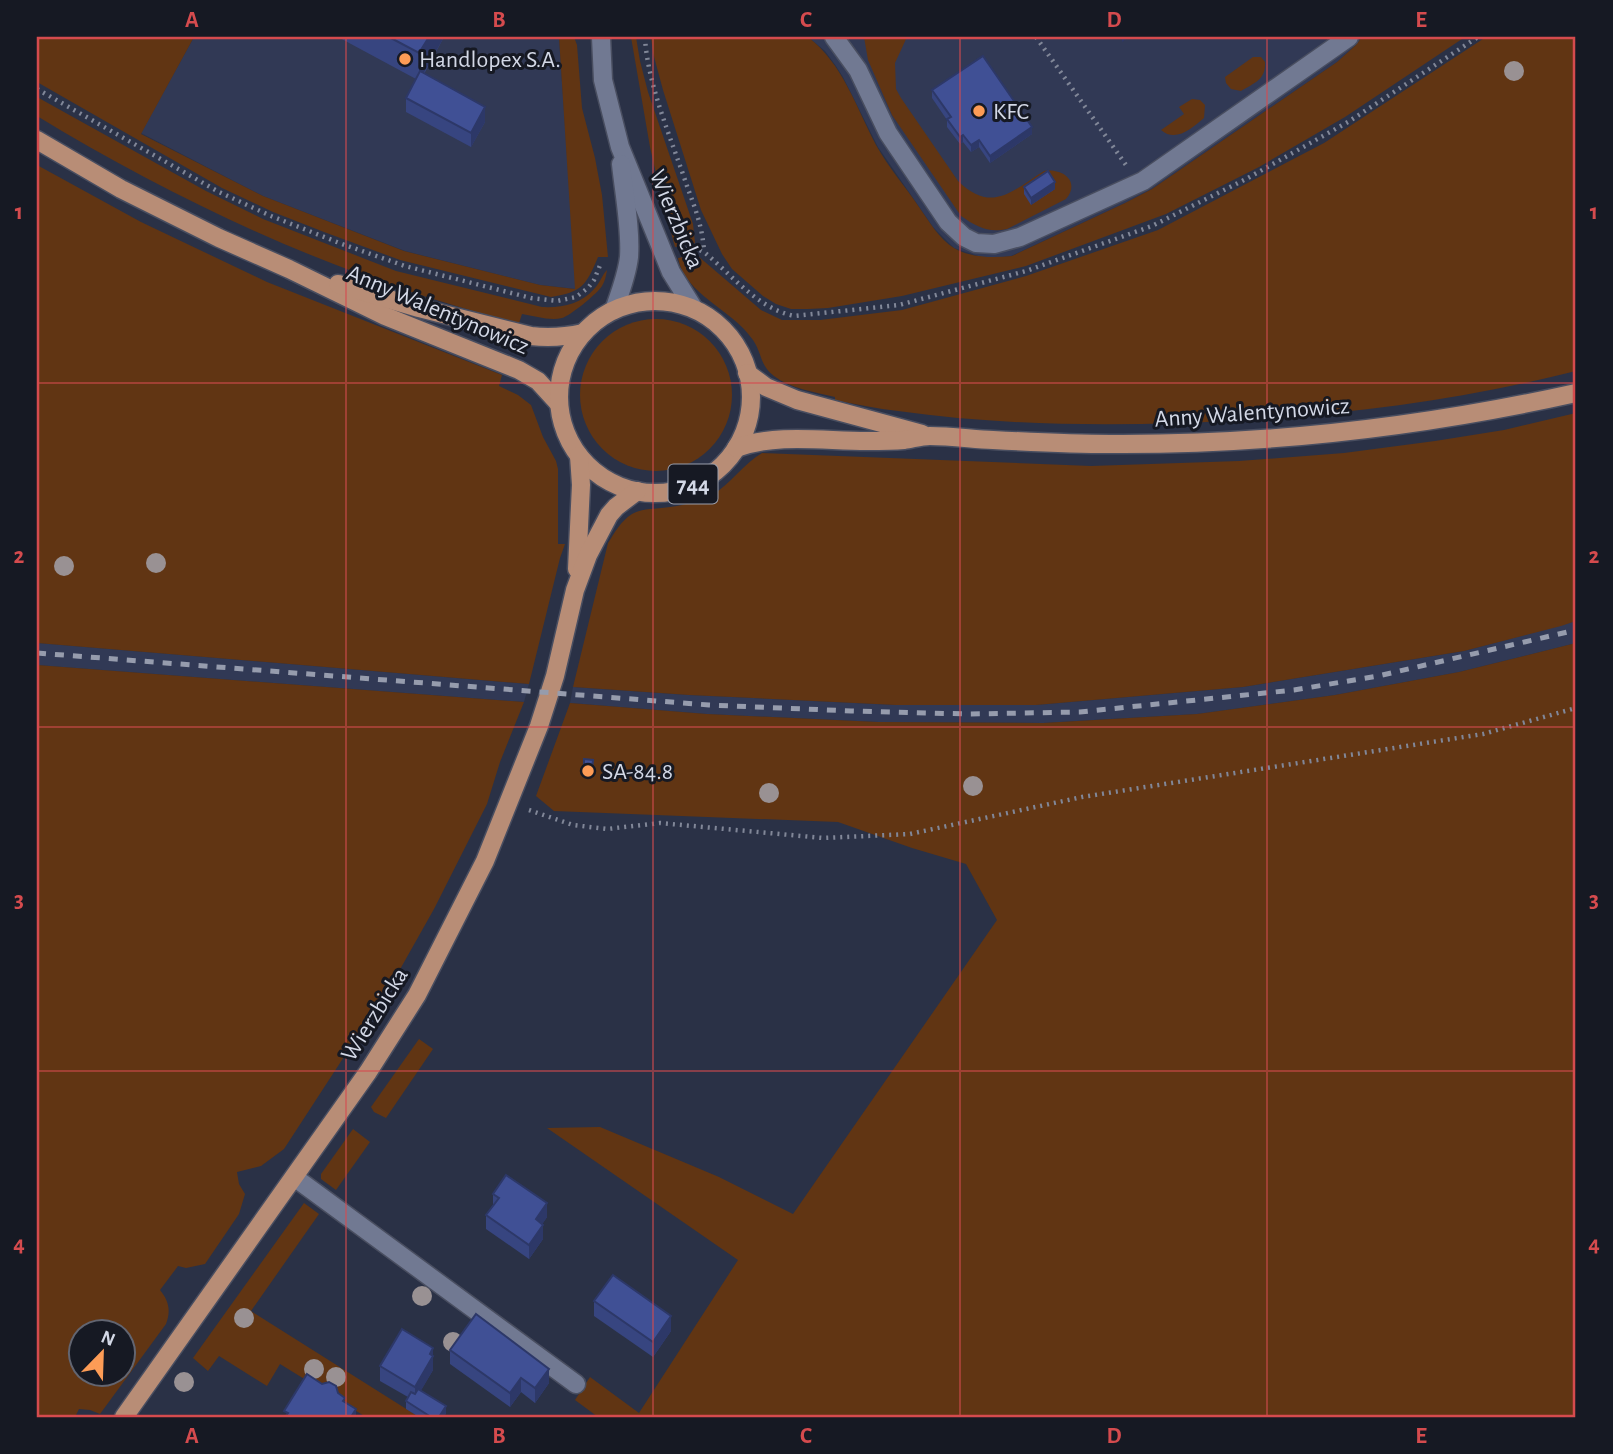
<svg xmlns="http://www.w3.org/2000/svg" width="1613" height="1454" font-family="'Alegreya Sans',sans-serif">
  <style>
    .built { fill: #313955 }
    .green { fill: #613513; fill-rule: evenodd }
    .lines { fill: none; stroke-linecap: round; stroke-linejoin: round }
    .minor-casing { stroke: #494e60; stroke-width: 21 }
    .major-casing { stroke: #494e60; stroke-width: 21 }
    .path { stroke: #818798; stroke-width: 4.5; stroke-dasharray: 2 5; stroke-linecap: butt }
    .minor { stroke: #717992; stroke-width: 18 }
    .major { stroke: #b88d76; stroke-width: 18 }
    .rail { stroke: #969cad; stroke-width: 5; stroke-dasharray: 9 9; stroke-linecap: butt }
    .tree { fill: #999193 }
    .wall { fill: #374580 }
    .shaded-wall { fill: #2d3868 }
    .building { fill: #405095; stroke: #2d3868; stroke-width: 2 }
    .grid { fill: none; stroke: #d54b4e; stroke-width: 2; stroke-opacity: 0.55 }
    .poi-dot { fill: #fd9c56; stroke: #161923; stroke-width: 2.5 }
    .labels { text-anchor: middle; stroke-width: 6; stroke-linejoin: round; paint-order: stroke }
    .shield { fill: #161923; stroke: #9a9fac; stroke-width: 2 }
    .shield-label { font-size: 23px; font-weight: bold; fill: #d3d8e6 }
    .poi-label { font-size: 24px; fill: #d3d8e6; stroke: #161923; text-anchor: start }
    .street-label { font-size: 24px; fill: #d3d8e6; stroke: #161923 }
    .neatline { fill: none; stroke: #d54b4e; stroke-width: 2.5 }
    .grid-label { font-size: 23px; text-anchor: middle; font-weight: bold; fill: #d54b4e }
  </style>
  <rect width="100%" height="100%" fill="#2a3146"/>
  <!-- built -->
  <g class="built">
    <polygon points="194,37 559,37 576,289 540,285 405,251 263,196 141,133"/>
    <polygon points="808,37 1371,37 1356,45 1337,62 1152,189 1125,203 1011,256 994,258 981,257 954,248 933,227 878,147 843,77 836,66 825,51"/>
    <polygon points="1576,621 1576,643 1459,672 1335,695 1197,714 1043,723 878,722 707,714 570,703 573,687 689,695 896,705 1036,705 1243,687 1464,651"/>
    <polygon points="37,643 529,684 524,702 37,665"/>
  </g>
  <!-- green -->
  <g class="green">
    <path d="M37,37H194L141,134L263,196L404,251L540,285L575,289L559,37H574L577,45L582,108L595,158L602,195L608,257H598C586,286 582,292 551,297L400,260L324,232L273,212L222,188L37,82Z"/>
    <polygon points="631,37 636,37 640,61 648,92 693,224 695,243 675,247 662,200 650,147"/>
    <path d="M651,37H808C843,64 856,107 876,145C888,167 905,186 919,207C929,221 939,239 954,248C971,258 993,258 1012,256L1125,203L1152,189L1337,62L1356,45L1362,37H1465L1345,117L1259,167L1166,214L1026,266L902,296L828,308L808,309H791L776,304L763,296L732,269L722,254L701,210L663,90L653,53Z"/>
    <path d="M864,37H907L895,63L896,89L901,98L958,181C992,214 1012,191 1044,171C1062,168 1081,181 1066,199L1007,229C988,233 977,227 961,216L892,115L868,60Z"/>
    <path d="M1486,37H1576V371C1446,404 1312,419 1178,423C1085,426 990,424 898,411C877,409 856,404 835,400V397C815,392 791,389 774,376C760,366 762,353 753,340C732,309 685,295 678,258L694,255L698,256L761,310L782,320H820L902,310L1026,276L1158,230L1324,143Z"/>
    <path d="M1253,57H1261L1265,62C1266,80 1254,83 1241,91L1231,89L1226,83L1225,77Z"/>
    <path d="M37,97L206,191L263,219L396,271L542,307C562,308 581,304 594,289C600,283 602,275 607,270C606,276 605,281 602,286C598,293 570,316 562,318C550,321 535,316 522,314L519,323C348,281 187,207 37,116Z"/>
    <path d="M1192,99L1200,100L1205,105L1204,118C1192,128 1176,143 1161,130L1184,114L1179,107Z"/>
    <polygon points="37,165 141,222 267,282 502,375 499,386 518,395 531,405 543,437 556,461 558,469 558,544 565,544 560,558 529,684 37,643"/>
    <circle cx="656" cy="395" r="76"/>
    <path d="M1576,413V621L1561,626L1464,651L1243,687L1036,705H896L689,695L573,687L608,543C615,532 621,521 632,514C642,508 658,509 670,507C684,505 700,501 712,495C731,484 743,464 762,453L1091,466L1239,461L1344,453L1435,441L1504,430Z"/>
    <polygon points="1576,643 1576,1417 598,1417 575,1400 590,1377 639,1413 738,1260 547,1128 600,1127 719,1177 793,1214 997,920 966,864 912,848 838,822 554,811 536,796 570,703 707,714 878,722 1043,723 1197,714 1335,695 1459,672"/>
    <path d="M37,665L524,702L500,762L487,804L434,909L394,980L284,1149L261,1166L237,1172L239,1184L245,1194L239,1214L205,1264L186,1268L178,1266L160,1290C169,1301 171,1311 166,1324L100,1414L90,1410L79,1409L75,1417H37ZM80,1332H122V1374H80Z"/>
    <polygon points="419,1039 433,1049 386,1118 374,1112 371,1107"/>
    <polygon points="353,1129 370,1142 336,1190 321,1179 321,1174"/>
    <polygon points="304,1203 319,1214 251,1311 419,1417 366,1417 280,1364 267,1386 219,1356 208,1371 193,1358"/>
  </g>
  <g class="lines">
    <!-- minor casing -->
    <g class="minor-casing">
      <g id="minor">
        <polyline points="601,37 603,80 620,147 671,272 694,309"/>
        <polyline points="834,37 858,70 888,133 948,222 964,237 976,243 994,244 1020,237 1143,181 1349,37"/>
        <path d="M614,310C620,293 627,275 629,257C631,229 624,193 621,164"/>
        <polyline points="294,1177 576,1384"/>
      </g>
    </g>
    <!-- major casing -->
    <g class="major-casing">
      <g id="major">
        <polyline points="37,140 121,189 219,238 289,269 385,316 519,370 538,381 559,404"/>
        <path d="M338,284L419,308L531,336C549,338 565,337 583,333"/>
        <circle cx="655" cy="397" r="96"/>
        <polyline points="747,373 766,387 797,400 922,434"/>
        <path d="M736,448C778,433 823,441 867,441C879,441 892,441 904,440C912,439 921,436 930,436C951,436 972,439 993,440C1032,442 1071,444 1110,444C1267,445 1423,427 1576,393"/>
        <polyline points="577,569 581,485 579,456"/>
        <polyline points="124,1417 368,1072 417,995 485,861 539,726 555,676 575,590 588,555 609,515 616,507 637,491"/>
      </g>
    </g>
    <!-- path -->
    <g class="path">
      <path d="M645,37C647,84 673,143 688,189C696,210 703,230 704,252"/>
      <polyline points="1036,37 1126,165"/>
      <polyline points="37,89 219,192 271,216 342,244 405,266 531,298 557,301 576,297 588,288 594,280 601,263"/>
      <path d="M686,249H697L704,252C732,275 757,308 794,316L899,305L1026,271L1152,226L1246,179L1348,122L1478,37"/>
      <polyline points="529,810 573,825 607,829 660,823 823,838 910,834 1082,797 1483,734 1576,708"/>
    </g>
    <!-- minor -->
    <use href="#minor" class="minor"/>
    <!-- major -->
    <use href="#major" class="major"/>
    <!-- rail -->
    <polyline class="rail" points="37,653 709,705 851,711 968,714 1080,712 1294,690 1378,676 1576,630"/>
  </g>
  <!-- trees -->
  <g class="tree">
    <circle cx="1514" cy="71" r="10"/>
    <circle cx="156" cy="563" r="10"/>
    <circle cx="64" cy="566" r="10"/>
    <circle cx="973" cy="786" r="10"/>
    <circle cx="769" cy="793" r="10"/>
    <circle cx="422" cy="1296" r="10"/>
    <circle cx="244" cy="1318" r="10"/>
    <circle cx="453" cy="1342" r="10"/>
    <circle cx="314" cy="1369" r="10"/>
    <circle cx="336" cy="1377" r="10"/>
    <circle cx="184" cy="1382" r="10"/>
  </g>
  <!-- wall -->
  <g class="wall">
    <polygon points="338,37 444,37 424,74 485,122 471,147 406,112 406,98 416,79"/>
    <polygon points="932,90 1032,134 990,163 979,147 971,152 963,142 960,144 947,127 947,120 932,98"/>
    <polygon points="1024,187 1055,189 1031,205 1024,194"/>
    <polygon points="593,767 592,777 584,776 584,769"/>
    <polygon points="493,1194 547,1217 542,1224 543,1239 529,1259 486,1229 486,1215 493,1205"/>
    <polygon points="594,1301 671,1331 653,1357 594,1316"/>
    <polygon points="433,1348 433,1370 421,1390 446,1413 444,1417 419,1417 406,1409 406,1401 408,1397 380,1381 380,1366"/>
    <polygon points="450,1350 549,1383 535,1403 521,1392 510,1407 450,1364"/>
  </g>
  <!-- shaded-wall -->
  <g class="shaded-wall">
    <polygon points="429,37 444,37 419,81 419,53"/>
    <polygon points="1122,37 1129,37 1122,42"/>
    <polygon points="485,107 485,122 471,147 471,133"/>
    <polygon points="1032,127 1032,134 990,163 990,156"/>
    <polygon points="963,135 963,142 960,144 960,137"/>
    <polygon points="979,140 979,147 971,152 971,145"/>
    <polygon points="1055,182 1055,189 1031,205 1031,198"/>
    <polygon points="547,1203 547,1217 536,1234 536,1219"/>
    <polygon points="543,1225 543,1239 529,1259 529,1245"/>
    <polygon points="671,1316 671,1331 653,1357 653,1342"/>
    <polygon points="433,1348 433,1370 415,1401 415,1387"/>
    <polygon points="549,1369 549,1383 535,1403 535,1388"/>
    <polygon points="521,1378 521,1392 510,1407 510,1393"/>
    <polygon points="446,1406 446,1413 444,1417 439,1417"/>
    <polygon points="356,1409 356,1417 351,1417"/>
  </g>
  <!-- building -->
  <g class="building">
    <polygon points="389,37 429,37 419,53"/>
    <polygon points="983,56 1032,127 990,156 979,140 971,145 963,135 960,137 947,119 951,117 932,90"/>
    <polygon points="420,71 485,107 471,133 406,98"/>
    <polygon points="1048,171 1055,182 1031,198 1024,187"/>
    <polygon points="584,759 593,760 592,769 584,769"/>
    <polygon points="506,1175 547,1203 536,1219 543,1225 529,1245 486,1215 499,1198 493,1194"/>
    <polygon points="613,1275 671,1316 653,1342 594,1301"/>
    <polygon points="476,1314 549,1369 535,1388 521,1378 510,1393 450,1350"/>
    <polygon points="402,1329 433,1348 430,1354 433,1356 415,1387 380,1366"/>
    <polygon points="307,1374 322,1384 329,1382 336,1386 338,1393 345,1398 343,1401 356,1409 351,1417 285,1417 288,1413 284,1411"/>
    <polygon points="418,1389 446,1406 439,1417 431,1417 406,1401 411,1392 415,1394"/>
  </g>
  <!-- grid -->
  <path class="grid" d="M346,37V1417M653,37V1417M960,37V1417M1267,37V1417M37,383H1576M37,727H1576M37,1071H1576"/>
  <!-- markers -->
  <g class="poi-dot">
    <circle cx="405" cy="59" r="7"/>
    <circle cx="979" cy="111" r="7"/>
    <circle cx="588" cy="771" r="7"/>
  </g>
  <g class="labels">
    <!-- shield labels -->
    <rect class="shield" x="668.5" y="464.5" width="49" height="39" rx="5"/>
    <g class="shield-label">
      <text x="693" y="492">744</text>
    </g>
    <!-- poi labels -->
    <g class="poi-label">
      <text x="419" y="67">Handlopex S.A.</text>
      <text x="993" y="119">KFC</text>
      <text x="602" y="779">SA-84.8</text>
    </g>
    <!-- street labels -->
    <g class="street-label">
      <text transform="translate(677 219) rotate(67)" y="8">Wierzbicka</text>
      <text transform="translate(438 309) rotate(23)" y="8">Anny Walentynowicz</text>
      <text transform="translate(1252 412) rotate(-4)" y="8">Anny Walentynowicz</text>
      <text transform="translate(374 1014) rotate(-58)" y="8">Wierzbicka</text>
    </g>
  </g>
  <!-- border -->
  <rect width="1613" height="1454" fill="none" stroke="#161923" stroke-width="77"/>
  <!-- north arrow -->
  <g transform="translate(102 1353) rotate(23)"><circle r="33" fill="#161923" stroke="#626571" stroke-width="2"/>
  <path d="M0-5L12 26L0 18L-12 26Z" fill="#fd9c56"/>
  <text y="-10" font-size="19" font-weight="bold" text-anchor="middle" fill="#d3d8e6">N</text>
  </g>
  <rect x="38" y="38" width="1536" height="1378" class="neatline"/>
  <g class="grid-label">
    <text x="192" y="27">A</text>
    <text x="499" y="27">B</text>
    <text x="806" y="27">C</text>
    <text x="1114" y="27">D</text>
    <text x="1421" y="27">E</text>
    <text x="19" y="219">1</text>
    <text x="1594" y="219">1</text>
    <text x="19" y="563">2</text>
    <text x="1594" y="563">2</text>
    <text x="19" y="907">3</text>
    <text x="1594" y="907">3</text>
    <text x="19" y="1251">4</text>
    <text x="1594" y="1251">4</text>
    <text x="192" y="1443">A</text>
    <text x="499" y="1443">B</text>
    <text x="806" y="1443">C</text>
    <text x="1114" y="1443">D</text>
    <text x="1421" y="1443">E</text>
  </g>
</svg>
